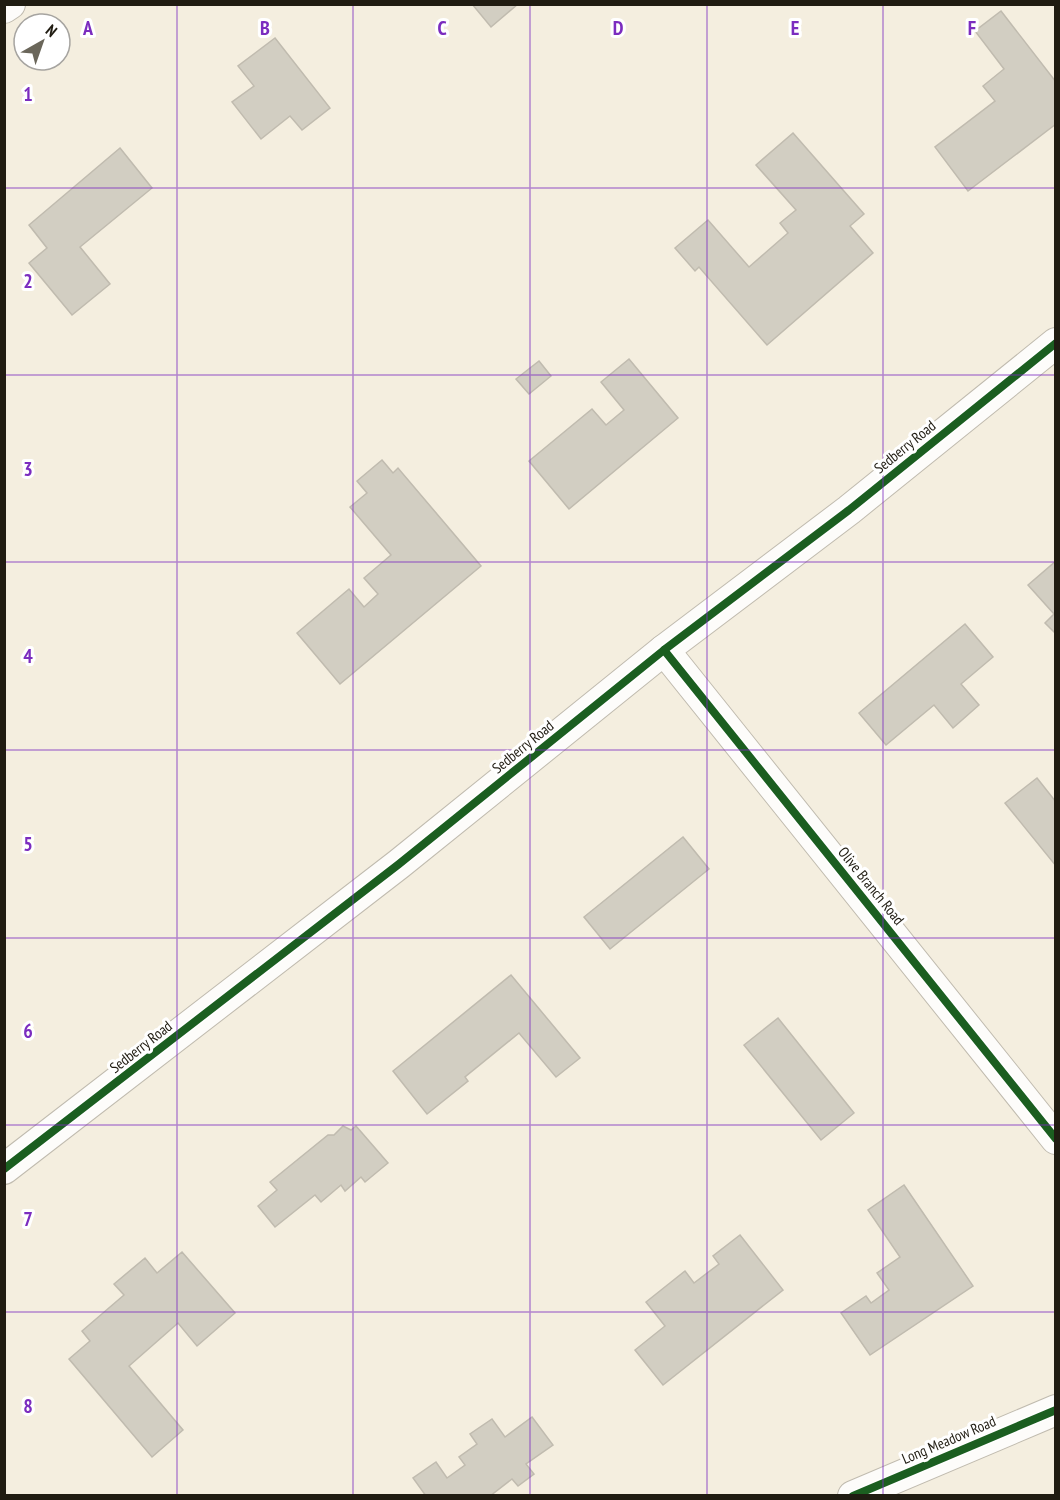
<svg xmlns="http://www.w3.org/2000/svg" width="1060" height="1500" font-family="'PT Sans Narrow',sans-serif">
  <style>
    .building { fill: #d2cec2; stroke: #c0bbaf; stroke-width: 1.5 }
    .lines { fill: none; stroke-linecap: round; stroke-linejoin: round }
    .minor-casing { stroke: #c0bbaf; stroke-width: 32 }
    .minor { stroke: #fdfcfa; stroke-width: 30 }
    .cycleway-casing { stroke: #fff; stroke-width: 11 }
    .cycleway { stroke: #1b5e20; stroke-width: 8 }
    .grid { fill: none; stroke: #7b2cbf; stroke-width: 1.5; stroke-opacity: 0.55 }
    .labels { text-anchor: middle; stroke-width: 6; stroke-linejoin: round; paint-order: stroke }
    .street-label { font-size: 15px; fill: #201c12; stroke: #fff }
    .grid-label { font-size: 20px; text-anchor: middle; font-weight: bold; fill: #7b2cbf; stroke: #fff; stroke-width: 6; stroke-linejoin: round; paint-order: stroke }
  </style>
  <rect width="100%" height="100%" fill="#f4eedf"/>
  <!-- building -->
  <g class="building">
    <polygon points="472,4 518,4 491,27"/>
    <polygon points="1001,11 1056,82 1056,124 968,191 935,147 995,101 983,86 1004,69 975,31"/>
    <polygon points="275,38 330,108 302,130 290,116 261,139 232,102 254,86 238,66"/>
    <polygon points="793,133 864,214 850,226 873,253 767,345 699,267 695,271 675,248 708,220 749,267 788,233 780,223 796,210 756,165"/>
    <polygon points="120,148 152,188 80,247 110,284 72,315 29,263 47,248 29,225"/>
    <polygon points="629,359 678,418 569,509 529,461 592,409 606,425 624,410 601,382"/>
    <polygon points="539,361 551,376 529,394 516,379"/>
    <polygon points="382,460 393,473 398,468 481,566 340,684 297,633 349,589 364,607 378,594 364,578 391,555 350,507 367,493 357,481"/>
    <polygon points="1056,561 1056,634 1045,623 1054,614 1028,585"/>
    <polygon points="965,624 993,657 961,684 979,705 953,728 934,705 886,745 859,713"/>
    <polygon points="1037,778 1056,802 1056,866 1005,803"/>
    <polygon points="683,837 709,869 610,949 584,917"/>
    <polygon points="511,975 580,1058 556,1077 519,1033 465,1077 468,1081 427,1114 393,1071"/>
    <polygon points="778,1018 854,1113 821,1140 744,1045"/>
    <polygon points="343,1126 351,1130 356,1126 388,1163 365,1182 361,1177 345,1191 341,1185 321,1202 315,1195 275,1227 258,1206 277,1190 270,1182 328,1135 334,1135"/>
    <polygon points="904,1185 973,1286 870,1355 841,1313 866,1296 871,1303 889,1290 877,1273 900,1257 868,1210"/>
    <polygon points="740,1235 783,1290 663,1385 635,1350 665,1326 646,1302 685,1271 694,1283 719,1264 713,1256"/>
    <polygon points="182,1252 235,1313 197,1346 178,1323 129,1366 183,1430 152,1457 69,1359 90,1341 82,1331 124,1295 114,1284 145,1258 157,1273"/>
    <polygon points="532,1417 553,1445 526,1464 534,1474 518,1486 512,1479 490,1496 426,1496 413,1478 436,1462 447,1478 465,1465 459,1457 477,1444 470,1434 492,1419 505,1437"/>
  </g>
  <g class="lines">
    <!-- minor casing -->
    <g class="minor-casing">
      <g id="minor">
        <polyline points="4,8 10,4"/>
        <polyline points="664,650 1056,1139"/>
        <polyline points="4,1169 399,864 664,650 849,510 1056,343"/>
        <polyline points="853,1496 1056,1410"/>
      </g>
    </g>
    <!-- minor -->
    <use href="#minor" class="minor"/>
    <!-- cycleway casing -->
    <g class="cycleway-casing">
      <g id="cycleway">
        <polyline points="664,650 1056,1139"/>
        <polyline points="4,1169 399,864 664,650 849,510 1056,343"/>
        <polyline points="853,1496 1056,1410"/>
      </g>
    </g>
    <!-- cycleway -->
    <use href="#cycleway" class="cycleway"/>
  </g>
  <!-- grid -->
  <path class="grid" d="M177,4V1496M353,4V1496M530,4V1496M707,4V1496M883,4V1496M4,188H1056M4,375H1056M4,562H1056M4,750H1056M4,938H1056M4,1125H1056M4,1312H1056"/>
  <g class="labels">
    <!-- street labels -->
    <g class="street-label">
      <text transform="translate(905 447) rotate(-39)" y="5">Sedberry Road</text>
      <text transform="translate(523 747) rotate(-39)" y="5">Sedberry Road</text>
      <text transform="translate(871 886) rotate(51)" y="5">Olive Branch Road</text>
      <text transform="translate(141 1047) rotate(-38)" y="5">Sedberry Road</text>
      <text transform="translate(949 1440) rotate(-23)" y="5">Long Meadow Road</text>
    </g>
  </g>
  <g class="grid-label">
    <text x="88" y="35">A</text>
    <text x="265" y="35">B</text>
    <text x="442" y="35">C</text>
    <text x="618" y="35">D</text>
    <text x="795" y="35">E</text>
    <text x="972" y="35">F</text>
    <text x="28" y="101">1</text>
    <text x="28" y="288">2</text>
    <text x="28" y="476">3</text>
    <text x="28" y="663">4</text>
    <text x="28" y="851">5</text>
    <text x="28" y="1038">6</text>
    <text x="28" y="1226">7</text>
    <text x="28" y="1413">8</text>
  </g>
  <!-- border -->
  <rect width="1060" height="1500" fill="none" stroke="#201c12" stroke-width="12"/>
  <!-- north arrow -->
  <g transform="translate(42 42) rotate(40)"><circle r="28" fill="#ffffff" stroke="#a6a4a0" stroke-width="1.5"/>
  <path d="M0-4.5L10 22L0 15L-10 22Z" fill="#6a665a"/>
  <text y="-9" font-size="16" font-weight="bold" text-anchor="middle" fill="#201c12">N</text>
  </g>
</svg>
